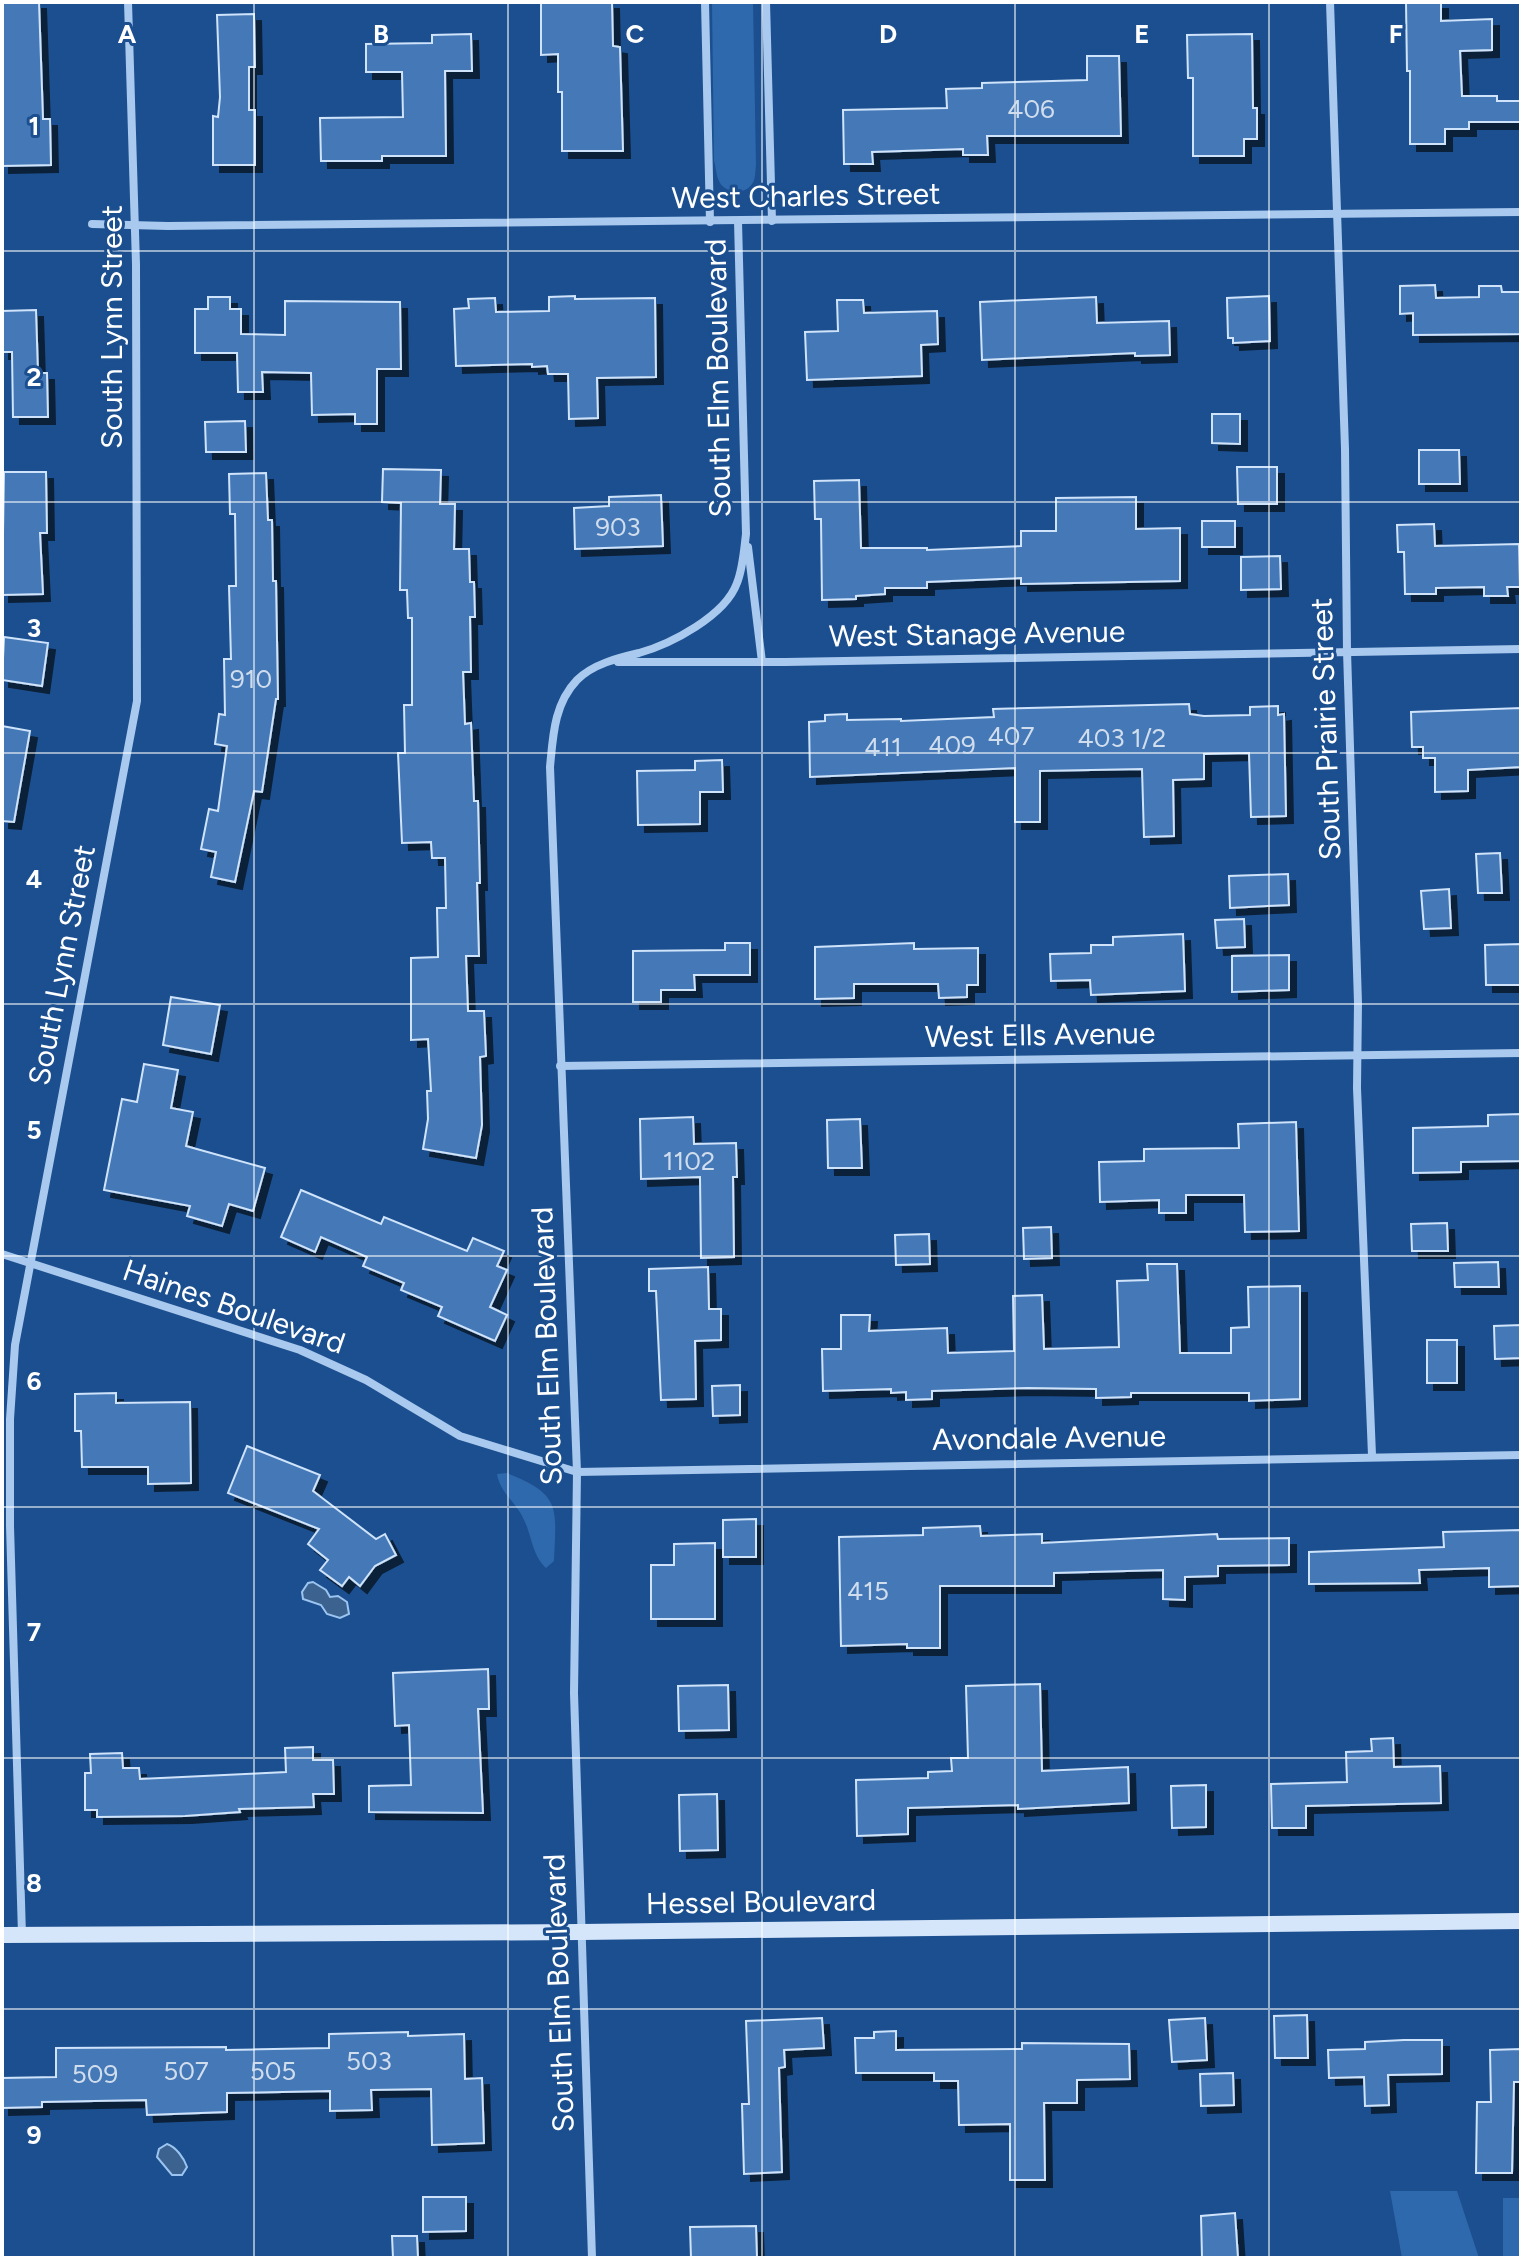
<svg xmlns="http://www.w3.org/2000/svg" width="1523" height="2260" font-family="Figtree,sans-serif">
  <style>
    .green { fill: #2e69ad }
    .water { fill: #3c6290; stroke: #9cc4f0; stroke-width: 2 }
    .building { fill: #4478b7; stroke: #cfe3fa; stroke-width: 2; filter: url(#shadow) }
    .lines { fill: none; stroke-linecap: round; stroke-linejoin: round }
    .street { stroke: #a9c9ee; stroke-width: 8 }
    .secondary { stroke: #d6e6fa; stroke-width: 16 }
    .grid { fill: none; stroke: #fff; stroke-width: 2; stroke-opacity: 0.55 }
    .labels { text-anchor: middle; stroke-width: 6; stroke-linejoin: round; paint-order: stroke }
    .number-label { font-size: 26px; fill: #d0dded }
    .street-label { font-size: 30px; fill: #fff; stroke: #1b4f8f }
    .grid-label { font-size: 26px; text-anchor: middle; font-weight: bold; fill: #fff; stroke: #1b4f8f; stroke-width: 6; stroke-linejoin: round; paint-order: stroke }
  </style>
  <defs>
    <filter id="shadow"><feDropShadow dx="7" dy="7" stdDeviation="0" flood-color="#0009"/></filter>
  </defs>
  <rect width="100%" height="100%" fill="#1b4f8f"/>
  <!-- green -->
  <g class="green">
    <path d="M712,2H753L756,165C755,171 756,179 752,184C744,196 724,193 719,181C716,175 716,167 714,161Z"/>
    <path d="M507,1473C562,1495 556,1507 554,1561L546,1568C532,1555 532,1536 524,1520C517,1503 500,1493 497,1474Z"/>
    <polygon points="1390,2191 1457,2191 1479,2258 1402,2258"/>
    <rect x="1503" y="2198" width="18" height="60"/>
  </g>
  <!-- water -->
  <g class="water">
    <polygon points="313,1582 326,1590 330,1597 338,1596 347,1602 349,1614 340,1618 327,1614 321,1605 303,1599 302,1592 308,1583"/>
    <path d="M167,2144C176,2147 184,2158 187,2167L182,2175H172L157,2157L159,2149Z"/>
  </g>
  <!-- building -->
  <g class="building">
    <polygon points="2,2 39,2 43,119 50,119 51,165 2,166"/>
    <polygon points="541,2 612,2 613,46 620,47 623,151 562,151 562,92 558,92 558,54 541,55"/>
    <polygon points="1406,2 1441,2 1441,21 1492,19 1492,50 1460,51 1462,96 1497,96 1497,101 1521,101 1521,122 1469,122 1469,129 1445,129 1445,144 1410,144 1410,71 1407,71"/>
    <polygon points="254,14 255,67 249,67 249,110 255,110 255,165 213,165 213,116 218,117 220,97 217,15"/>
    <polygon points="471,34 472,71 445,71 446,156 382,156 382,161 321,161 320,118 403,117 402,72 366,72 366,44 432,43 432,35"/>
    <polygon points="1252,34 1253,108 1257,108 1257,139 1244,139 1244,156 1193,156 1193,78 1188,78 1187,35"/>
    <polygon points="1087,56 1119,56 1121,136 987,136 988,155 963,155 963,149 872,152 873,164 844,164 843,110 947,108 946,89 982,88 982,83 1087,80"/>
    <polygon points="1435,285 1436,298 1479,297 1479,286 1501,286 1502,292 1521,292 1521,334 1413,335 1413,313 1400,314 1400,286"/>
    <polygon points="575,296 575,299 655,298 656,377 597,378 598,418 569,419 568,374 548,374 547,366 532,367 532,364 456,366 454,309 469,308 468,299 495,298 496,312 549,311 549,297"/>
    <polygon points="1269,296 1270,341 1233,343 1233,338 1228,338 1227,298"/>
    <polygon points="208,297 230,297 230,309 241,309 241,334 285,335 285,301 400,302 401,369 377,369 377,424 355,424 355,414 312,415 311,373 262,372 263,392 238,392 237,353 195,353 195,309 208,309"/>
    <polygon points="1096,297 1097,323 1169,321 1170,355 1135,356 1135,353 982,360 980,302"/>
    <polygon points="837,300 863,300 864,313 937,311 938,344 921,345 922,376 807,380 805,332 838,331"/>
    <polygon points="36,310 38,373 47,373 48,417 13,417 12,352 2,352 2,311"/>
    <polygon points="1212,414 1240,414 1240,444 1212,443"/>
    <polygon points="245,421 246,452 206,452 205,422"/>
    <polygon points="1419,450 1459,450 1460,484 1419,484"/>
    <polygon points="1237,467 1277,467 1277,504 1238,504"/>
    <polygon points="383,469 441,470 440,504 455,504 454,549 469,549 470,582 474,582 475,617 470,617 471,672 463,672 465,724 471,723 474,801 478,801 480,883 477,883 479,956 466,956 468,1011 484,1011 486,1056 480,1057 482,1125 476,1158 423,1149 428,1119 427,1091 431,1091 428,1039 411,1040 411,958 438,957 437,908 446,908 445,858 432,858 431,842 402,843 398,753 405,753 404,705 412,705 412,618 408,618 407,590 400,590 401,503 382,502"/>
    <polygon points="4,472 46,472 47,533 40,533 43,594 2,595"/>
    <polygon points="266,473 268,520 272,520 273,581 276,581 278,699 276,699 262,792 254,791 235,882 211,877 216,852 201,849 209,809 218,811 227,746 215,744 219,714 225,715 224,659 231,659 229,586 236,586 235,514 230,514 229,474"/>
    <polygon points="859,480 861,548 927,548 927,550 1021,546 1021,531 1056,531 1056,498 1136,497 1136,529 1180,528 1180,581 1021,584 1021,578 927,582 927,588 885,588 885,594 856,596 856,599 822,600 821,519 815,519 814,481"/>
    <polygon points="661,495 663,546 575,549 574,508 609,506 609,497"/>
    <rect x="1202" y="521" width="33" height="26"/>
    <polygon points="1434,524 1435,546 1519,544 1520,587 1507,587 1508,596 1484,596 1484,587 1436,588 1436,594 1405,594 1404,552 1398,552 1397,525"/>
    <polygon points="1280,556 1281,589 1241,590 1241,557"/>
    <polygon points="4,637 48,643 42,686 2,680"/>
    <polygon points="1189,704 1190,714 1204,716 1250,715 1250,707 1278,706 1278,715 1284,714 1286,816 1251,817 1249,753 1204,754 1204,779 1173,780 1174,836 1144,837 1142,769 1040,771 1040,822 1015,822 1015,768 810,777 809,722 825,721 825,715 847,714 847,720 901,719 901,721 994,717 993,709"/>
    <polygon points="1521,708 1521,767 1468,770 1468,791 1435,792 1435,758 1423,758 1423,747 1412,747 1411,712"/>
    <polygon points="2,726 30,731 14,822 2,821"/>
    <polygon points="722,760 723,792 700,792 700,824 638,825 637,771 695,770 695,761"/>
    <polygon points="1500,853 1502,893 1478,893 1476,854"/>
    <polygon points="1288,874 1289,905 1230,908 1229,876"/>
    <polygon points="1449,889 1451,928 1424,929 1421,891"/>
    <polygon points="1244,919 1245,947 1217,948 1215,920"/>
    <polygon points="1183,934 1185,991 1091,995 1090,980 1051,981 1050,954 1091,953 1091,945 1113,945 1113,937"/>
    <polygon points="725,943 750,943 750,975 694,975 695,990 661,990 661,1002 633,1002 633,951 725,950"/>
    <polygon points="914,943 914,949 978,948 978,985 967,985 967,997 939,998 938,984 854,984 854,998 815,999 815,947"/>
    <polygon points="1521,944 1521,985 1486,985 1485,945"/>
    <polygon points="1289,955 1289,990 1232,992 1232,956"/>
    <polygon points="171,997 220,1005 211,1054 163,1045"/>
    <polygon points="144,1064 178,1070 171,1108 193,1112 186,1146 265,1168 253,1211 229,1204 222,1226 187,1216 190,1206 104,1190 122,1099 137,1102"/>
    <polygon points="1521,1114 1521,1161 1461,1162 1461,1172 1413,1173 1413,1128 1488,1126 1488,1115"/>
    <polygon points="693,1117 694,1144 736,1143 737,1177 733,1177 734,1257 701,1258 700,1177 641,1179 640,1119"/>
    <polygon points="860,1119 862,1168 828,1168 827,1120"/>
    <polygon points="1296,1122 1299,1231 1245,1232 1244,1195 1186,1195 1186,1213 1159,1213 1159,1200 1100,1202 1099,1162 1144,1161 1144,1149 1239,1148 1238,1124"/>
    <polygon points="301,1190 381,1224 384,1217 467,1251 473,1238 504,1251 497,1266 507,1270 490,1307 507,1315 495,1341 438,1316 442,1307 401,1290 404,1283 363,1266 367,1257 321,1237 315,1252 281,1237"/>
    <polygon points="1447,1223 1448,1251 1412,1251 1411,1224"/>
    <polygon points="1051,1227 1052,1258 1024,1259 1023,1228"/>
    <polygon points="929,1234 930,1264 896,1265 895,1235"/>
    <polygon points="1498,1262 1499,1287 1455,1287 1454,1263"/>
    <polygon points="1147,1264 1177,1264 1180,1353 1231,1353 1231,1328 1249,1327 1248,1287 1300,1286 1300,1399 1249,1401 1249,1393 1131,1393 1131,1397 1096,1398 1096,1389 1027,1388 932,1391 932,1399 906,1400 906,1392 891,1393 891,1389 823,1391 822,1349 841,1349 841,1315 870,1315 869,1331 947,1328 948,1353 1014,1351 1013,1296 1042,1295 1044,1349 1119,1347 1117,1281 1148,1280"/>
    <polygon points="708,1267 709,1309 721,1309 721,1340 695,1341 696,1399 661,1400 656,1291 649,1291 649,1269"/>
    <polygon points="1521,1325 1521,1358 1495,1359 1494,1326"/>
    <rect x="1427" y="1340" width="30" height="43"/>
    <polygon points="740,1385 740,1415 713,1416 712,1386"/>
    <polygon points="116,1393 116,1403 190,1402 191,1483 148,1484 148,1467 82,1467 81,1431 75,1431 75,1394"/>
    <polygon points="247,1446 320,1475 313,1491 376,1539 385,1534 396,1555 375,1566 360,1586 349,1577 342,1586 320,1570 328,1560 308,1544 319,1529 228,1493"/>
    <polygon points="756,1519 756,1557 723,1557 723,1520"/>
    <polygon points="980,1526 981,1536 1042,1534 1042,1543 1217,1534 1218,1539 1289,1538 1289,1565 1218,1566 1218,1576 1185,1577 1185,1600 1163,1599 1163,1570 1054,1573 1054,1586 940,1586 940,1648 907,1648 907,1644 841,1646 839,1537 923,1535 923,1528"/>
    <polygon points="1521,1530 1521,1586 1489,1587 1489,1568 1419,1570 1420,1583 1309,1584 1309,1552 1444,1547 1443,1532"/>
    <polygon points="715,1543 715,1619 651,1619 651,1565 674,1565 674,1544"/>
    <polygon points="488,1669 489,1709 478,1709 483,1813 369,1812 369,1786 411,1785 409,1725 395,1726 393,1673"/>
    <polygon points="1040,1684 1042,1771 1128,1767 1129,1803 1018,1809 1018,1805 908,1808 908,1834 857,1836 856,1780 928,1778 928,1772 952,1771 951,1758 968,1758 966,1686"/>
    <polygon points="728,1685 729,1730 679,1731 678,1686"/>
    <polygon points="1393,1738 1394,1767 1440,1766 1441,1803 1306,1806 1306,1828 1272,1828 1271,1784 1347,1782 1346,1752 1372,1751 1371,1739"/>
    <polygon points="313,1747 313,1760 333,1760 334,1794 313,1794 314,1807 239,1809 240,1812 185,1816 97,1817 97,1810 85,1810 85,1773 91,1773 90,1754 122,1753 123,1768 139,1768 140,1779 286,1772 285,1748"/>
    <polygon points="1206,1785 1206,1827 1172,1828 1171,1786"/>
    <polygon points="717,1794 718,1850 680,1851 679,1795"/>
    <polygon points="1307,2015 1308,2058 1275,2058 1274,2016"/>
    <polygon points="822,2018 824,2048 784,2050 785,2067 779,2068 782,2172 744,2174 742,2104 749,2104 746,2021"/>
    <polygon points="1205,2018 1207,2060 1172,2062 1169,2020"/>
    <polygon points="896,2031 896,2050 1022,2049 1022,2043 1129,2044 1130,2079 1077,2080 1077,2103 1044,2103 1045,2180 1010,2180 1010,2124 959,2125 958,2081 934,2081 934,2073 856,2073 855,2038 874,2038 874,2032"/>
    <polygon points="408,2032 408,2036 464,2034 465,2079 482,2078 484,2143 432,2145 431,2089 371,2090 372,2110 330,2111 330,2091 227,2093 227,2112 147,2115 146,2100 42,2102 42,2107 2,2108 2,2078 56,2077 56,2048 226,2047 226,2050 329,2048 329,2034"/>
    <polygon points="1404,2040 1442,2040 1442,2074 1388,2075 1389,2105 1365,2106 1364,2077 1329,2078 1328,2050 1365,2049 1365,2042"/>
    <polygon points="1521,2049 1521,2082 1514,2082 1512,2173 1476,2173 1477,2102 1491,2102 1490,2050"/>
    <polygon points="1233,2073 1234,2105 1201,2106 1200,2074"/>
    <polygon points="423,2197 466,2197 466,2231 423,2232"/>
    <polygon points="1235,2213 1238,2258 1202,2258 1201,2216"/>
    <polygon points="756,2226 757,2258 691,2258 690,2227"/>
    <polygon points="392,2236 417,2236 418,2258 393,2258"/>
  </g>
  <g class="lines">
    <!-- street -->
    <g class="street">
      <polyline points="705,2 710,222"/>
      <polyline points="766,2 772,221"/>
      <polyline points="1330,2 1345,449 1347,651 1358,1003 1357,1088 1372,1455"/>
      <polyline points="92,224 168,226 1521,212"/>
      <polyline points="748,547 762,662"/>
      <polyline points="618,662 785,662 1521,649"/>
      <polyline points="560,1066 1521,1053"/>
      <polyline points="2,1254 300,1350 366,1380 460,1436 577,1472 1521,1455"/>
      <polyline points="22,1935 10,1526 10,1419 15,1345 137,701 136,264 128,2"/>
      <path d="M592,2258L574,1693L577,1472L550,767C553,736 554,704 577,680C593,664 618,658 639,653C671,644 725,616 737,583C743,568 744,550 746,534L738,221"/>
    </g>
    <!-- secondary -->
    <polyline class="secondary" points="2,1935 581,1932 1521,1921"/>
  </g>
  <!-- grid -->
  <path class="grid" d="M254,2V2258M508,2V2258M762,2V2258M1015,2V2258M1269,2V2258M2,251H1521M2,502H1521M2,753H1521M2,1004H1521M2,1256H1521M2,1507H1521M2,1758H1521M2,2009H1521"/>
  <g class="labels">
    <!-- number labels -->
    <g class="number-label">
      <text x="1031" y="118">406</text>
      <text x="618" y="536">903</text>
      <text x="251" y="688">910</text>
      <text x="1011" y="745">407</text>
      <text x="1122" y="747">403 1/2</text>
      <text x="952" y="754">409</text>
      <text x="883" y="756">411</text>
      <text x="689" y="1170">1102</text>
      <text x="868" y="1600">415</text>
      <text x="369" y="2070">503</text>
      <text x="186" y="2080">507</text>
      <text x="273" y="2080">505</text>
      <text x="95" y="2083">509</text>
    </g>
    <!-- street labels -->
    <g class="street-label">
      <text transform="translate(806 196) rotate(-1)" y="10">West Charles Street</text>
      <text transform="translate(112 327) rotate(-90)" y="10">South Lynn Street</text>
      <text transform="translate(718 378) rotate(-91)" y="10">South Elm Boulevard</text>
      <text transform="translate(977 634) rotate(-1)" y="10">West Stanage Avenue</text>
      <text transform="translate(1326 729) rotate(-92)" y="10">South Prairie Street</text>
      <text transform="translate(62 965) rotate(-79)" y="10">South Lynn Street</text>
      <text transform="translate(1040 1035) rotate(-1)" y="10">West Ells Avenue</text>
      <text transform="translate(234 1307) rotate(19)" y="10">Haines Boulevard</text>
      <text transform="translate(547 1346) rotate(-92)" y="10">South Elm Boulevard</text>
      <text transform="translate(1049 1438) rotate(-1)" y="10">Avondale Avenue</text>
      <text transform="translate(761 1902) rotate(-1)" y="10">Hessel Boulevard</text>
      <text transform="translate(559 1993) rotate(-92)" y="10">South Elm Boulevard</text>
    </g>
  </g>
  <g class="grid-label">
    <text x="127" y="43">A</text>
    <text x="381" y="43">B</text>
    <text x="635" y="43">C</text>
    <text x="888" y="43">D</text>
    <text x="1142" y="43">E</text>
    <text x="1396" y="43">F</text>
    <text x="34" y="135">1</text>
    <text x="34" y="386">2</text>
    <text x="34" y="637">3</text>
    <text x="34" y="888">4</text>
    <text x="34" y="1139">5</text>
    <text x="34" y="1390">6</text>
    <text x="34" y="1641">7</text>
    <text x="34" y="1892">8</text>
    <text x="34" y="2144">9</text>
  </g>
  <!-- border -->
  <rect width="1523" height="2260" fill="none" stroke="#ffffff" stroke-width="8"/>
</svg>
